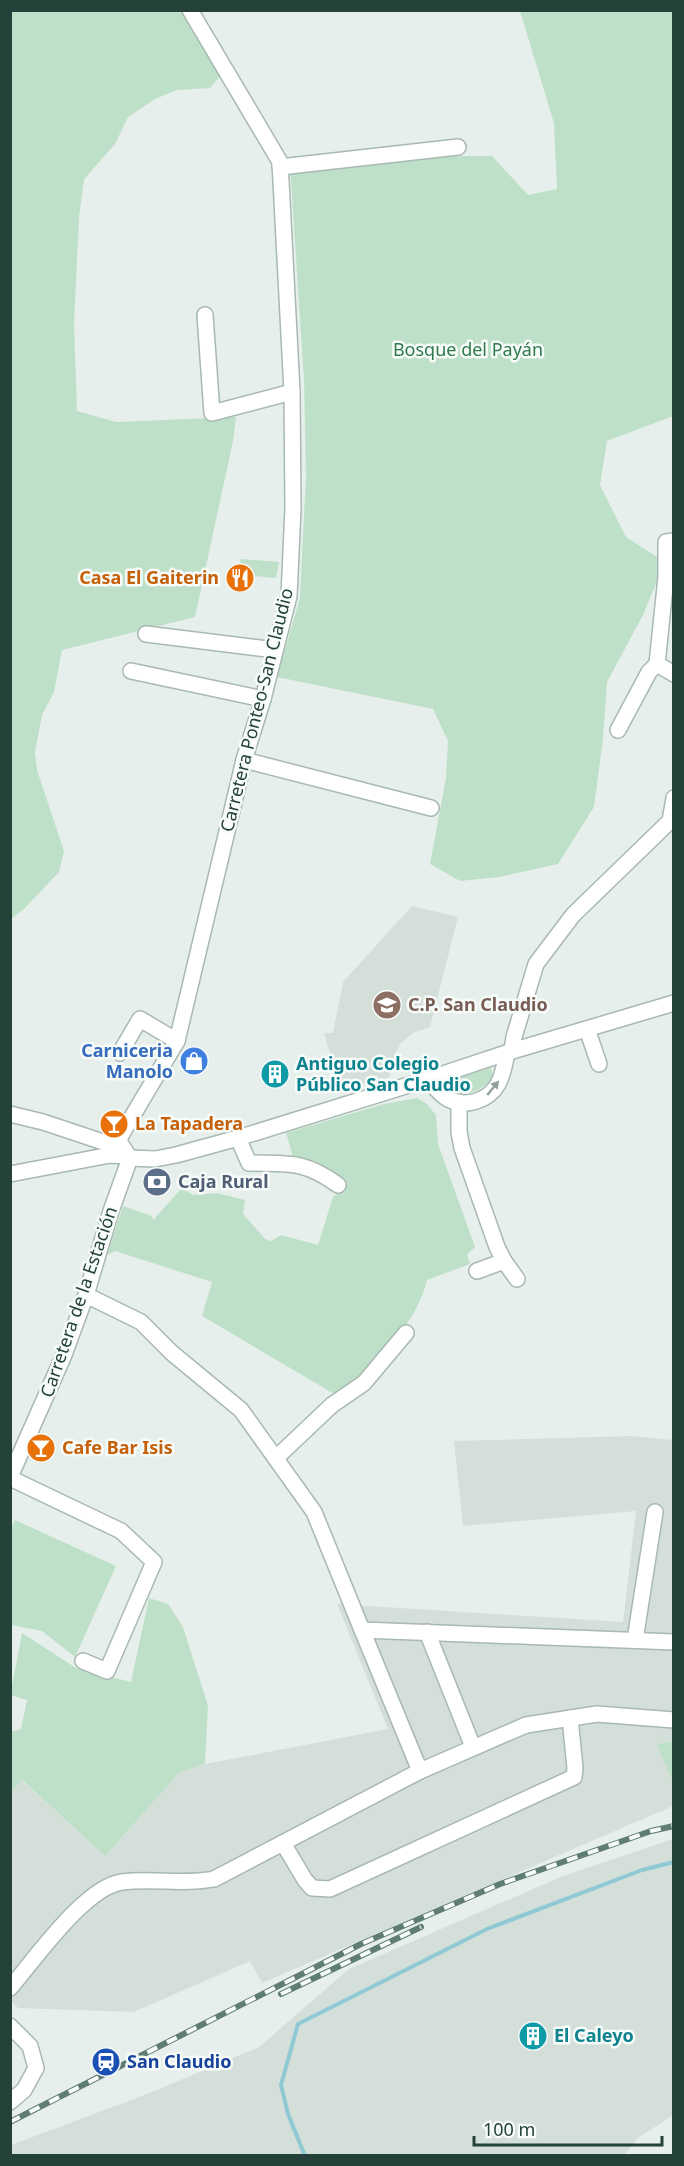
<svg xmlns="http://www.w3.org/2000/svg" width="684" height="2166" font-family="'Noto Sans',sans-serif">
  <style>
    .built { fill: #d4dfda }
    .green { fill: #bfe0c8 }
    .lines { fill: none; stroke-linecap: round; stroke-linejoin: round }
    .stream { stroke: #8ec9d4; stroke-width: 4 }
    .minor-casing { stroke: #a8b8b2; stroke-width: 18 }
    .minor { stroke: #fff; stroke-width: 15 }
    .rail-casing { stroke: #5f7d75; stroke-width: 6 }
    .rail { stroke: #f7fbf9; stroke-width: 4; stroke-dasharray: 11; stroke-linecap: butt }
    .oneway { fill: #92a09c }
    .labels { text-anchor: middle; stroke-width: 5; stroke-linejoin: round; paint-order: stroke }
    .park-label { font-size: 18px; fill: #2d7a4b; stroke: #f7fbf9 }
    .food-label { font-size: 18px; font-weight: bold; fill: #c56008; stroke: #f7fbf9; text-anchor: start }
    .street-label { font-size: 18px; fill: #24423a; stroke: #f7fbf9 }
    .education-label { font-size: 18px; font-weight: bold; fill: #785e54; stroke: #f7fbf9; text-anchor: start }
    .shop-label { font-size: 18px; font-weight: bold; fill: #366cbe; stroke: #f7fbf9; text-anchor: end }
    .culture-label { font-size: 18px; font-weight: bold; fill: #0d838f; stroke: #f7fbf9; text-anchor: start }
    .service-label { font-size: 18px; font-weight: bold; fill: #4e5e75; stroke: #f7fbf9; text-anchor: start }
    .transit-label { font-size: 18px; font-weight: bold; fill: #164399; stroke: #f7fbf9; text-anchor: start }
  </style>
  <rect width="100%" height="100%" fill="#e6efeb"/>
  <!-- built -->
  <g class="built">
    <polygon points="412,906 458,917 430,1027 413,1033 399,1045 388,1070 390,1077 341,1090 324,1033 333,1033 343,982"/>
    <polygon points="632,1436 673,1440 673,1741 658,1744 673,1783 673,1806 262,1983 250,1961 134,2012 18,2008 11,2001 10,1791 21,1780 105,1856 180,1772 205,1764 388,1729 337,1604 623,1622 636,1511 463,1526 454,1441"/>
    <polygon points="673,1839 673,2115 638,2138 624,2155 11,2155 11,2145 147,2094 259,2047 349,1969 563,1876"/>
  </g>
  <!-- green -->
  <g class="green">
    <polygon points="11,11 183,11 221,75 210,88 177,90 155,99 128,117 115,144 84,179 79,218 74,325 77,411 116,422 236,417 233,441 195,617 62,650 54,692 42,715 35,752 37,770 64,851 59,872 23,910 11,919"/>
    <polygon points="520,11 673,11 673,416 607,441 600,485 626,537 665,562 643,615 607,682 603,739 594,807 558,864 499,877 460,881 430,864 446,778 448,741 433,709 277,677 300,598 306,476 304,380 290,165 365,156 492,156 528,195 557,189 554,123"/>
    <polygon points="240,559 279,562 276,578 254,576 241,570"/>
    <path d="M491,1068L493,1076C482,1094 458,1101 445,1082Z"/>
    <path d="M417,1098L426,1103L436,1115L438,1144L475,1247L467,1255L470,1264L427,1280C415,1329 373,1363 336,1395L202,1316L212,1282L115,1251L107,1255L123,1206L152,1216L153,1220L182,1188L193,1195L217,1193L245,1200L243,1214L265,1239L271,1241L281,1235L318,1245L333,1197L339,1191L294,1160L286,1133L384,1104Z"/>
    <polygon points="15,1520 116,1566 75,1657 42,1631 11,1625 10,1531"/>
    <polygon points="149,1598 168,1604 183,1627 208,1706 205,1764 180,1772 105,1856 22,1780 11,1791 10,1732 21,1729 27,1700 11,1695 11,1691 22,1633 76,1668 131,1682"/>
    <polygon points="673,1741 674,1741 673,1783 657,1744"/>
  </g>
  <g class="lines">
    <!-- stream -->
    <polyline class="stream" points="305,2156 288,2114 281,2085 298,2024 487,1929 642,1870 674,1862"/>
    <!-- minor casing -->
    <g class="minor-casing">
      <g id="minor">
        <polyline points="280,167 458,147"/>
        <polyline points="205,315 212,413 292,392"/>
        <polyline points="674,541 666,542 666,577 657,664 674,674"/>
        <polyline points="146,634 275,650"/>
        <polyline points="131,671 263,699"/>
        <polyline points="618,730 649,672 657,664"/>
        <polyline points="244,760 431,808"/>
        <polyline points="587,1029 599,1064"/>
        <polyline points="512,1051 514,1037 536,964 573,915 670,821 674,798"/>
        <polyline points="120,1053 140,1019 177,1041"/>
        <path d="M428,1079C434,1086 440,1095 448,1099C466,1108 488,1101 498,1084C503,1075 505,1063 507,1053"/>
        <polyline points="459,1102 459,1132 462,1148 497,1247 504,1261 517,1279"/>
        <polyline points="10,1114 43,1122 109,1144 130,1158 155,1159 176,1155 238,1138 428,1079 512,1051 674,1003"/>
        <path d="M238,1138L249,1163C289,1164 304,1160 338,1185"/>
        <polyline points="130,1158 120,1143 120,1137 177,1041 244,760 263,699 289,596 293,508 292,392 280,162 190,10"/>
        <polyline points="10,1174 110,1155 126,1156"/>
        <polyline points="477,1271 504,1261"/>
        <polyline points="86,1295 141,1322 172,1353 241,1410 314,1512 362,1630 674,1642"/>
        <polyline points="276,1458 332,1405 364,1383 406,1333"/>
        <polyline points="10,1477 64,1355 86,1295 111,1211 130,1158"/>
        <polyline points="10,1478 121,1531 154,1562 107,1671 83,1661"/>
        <polyline points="362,1630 420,1771"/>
        <polyline points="427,1632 473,1747"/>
        <polyline points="635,1640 655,1512"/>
        <polyline points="283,1843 305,1880 312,1888 330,1889 574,1777 575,1768 570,1718"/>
        <path d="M10,1988C36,1958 85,1887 122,1882C153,1878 183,1885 214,1879L420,1771L526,1725L597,1714L674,1720"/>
        <polyline points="10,2026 30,2046 36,2068 24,2090 10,2102"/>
      </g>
    </g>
    <!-- minor -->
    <use href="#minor" class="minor"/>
    <!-- rail casing -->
    <g class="rail-casing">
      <g id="rail">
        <polyline points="281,1994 421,1927"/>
        <polyline points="10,2122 361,1944 500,1884 651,1831 674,1826"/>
      </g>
    </g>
    <!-- rail -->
    <use href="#rail" class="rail"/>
  </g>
  <!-- one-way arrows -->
  <defs><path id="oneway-solid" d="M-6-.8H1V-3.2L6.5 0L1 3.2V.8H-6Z" transform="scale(1.5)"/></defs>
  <use class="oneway" href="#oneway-solid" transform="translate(493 1088) rotate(-51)"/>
  <!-- icons -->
  <defs>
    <g id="restaurant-disc" transform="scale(1.5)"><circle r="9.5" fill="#e8710a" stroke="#f7fbf9"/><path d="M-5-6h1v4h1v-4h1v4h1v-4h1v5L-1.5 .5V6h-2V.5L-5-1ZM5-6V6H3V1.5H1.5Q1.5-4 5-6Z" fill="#fff"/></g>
    <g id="school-disc" transform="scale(1.5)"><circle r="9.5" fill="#8d6e63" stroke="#f7fbf9"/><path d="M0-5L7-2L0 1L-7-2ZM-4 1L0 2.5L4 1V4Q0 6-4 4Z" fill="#fff"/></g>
    <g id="shop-disc" transform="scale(1.5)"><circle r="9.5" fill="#3f7fe0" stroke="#f7fbf9"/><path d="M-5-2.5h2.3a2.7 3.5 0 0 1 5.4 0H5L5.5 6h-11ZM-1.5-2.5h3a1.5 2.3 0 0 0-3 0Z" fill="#fff"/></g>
    <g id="building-disc" transform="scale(1.5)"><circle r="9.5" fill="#0f9aa8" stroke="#f7fbf9"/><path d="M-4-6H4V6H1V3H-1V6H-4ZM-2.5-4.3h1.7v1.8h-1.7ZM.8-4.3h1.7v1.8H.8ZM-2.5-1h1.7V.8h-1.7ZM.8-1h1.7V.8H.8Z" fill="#fff"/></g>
    <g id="bar-disc" transform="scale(1.5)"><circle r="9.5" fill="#e8710a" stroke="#f7fbf9"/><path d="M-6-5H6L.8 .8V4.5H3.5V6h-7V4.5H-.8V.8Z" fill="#fff"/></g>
    <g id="bank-disc" transform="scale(1.5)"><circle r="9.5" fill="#5c6f8a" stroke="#f7fbf9"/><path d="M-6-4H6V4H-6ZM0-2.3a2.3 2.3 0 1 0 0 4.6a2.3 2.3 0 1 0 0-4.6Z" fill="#fff"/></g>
    <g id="station-disc" transform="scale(1.5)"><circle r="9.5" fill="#1a4fb4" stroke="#f7fbf9"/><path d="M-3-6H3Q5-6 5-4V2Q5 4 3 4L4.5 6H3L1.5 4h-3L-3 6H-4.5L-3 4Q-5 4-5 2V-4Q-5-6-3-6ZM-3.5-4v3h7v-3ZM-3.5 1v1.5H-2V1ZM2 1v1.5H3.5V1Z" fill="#fff"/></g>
  </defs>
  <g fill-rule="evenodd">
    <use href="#restaurant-disc" x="240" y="578"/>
    <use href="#school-disc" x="387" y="1005"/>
    <use href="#shop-disc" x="194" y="1061"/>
    <use href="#building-disc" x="275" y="1074"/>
    <use href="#bar-disc" x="114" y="1124"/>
    <use href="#bank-disc" x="157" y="1182"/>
    <use href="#bar-disc" x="41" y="1448"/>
    <use href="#building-disc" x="533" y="2036"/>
    <use href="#station-disc" x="106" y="2062"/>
  </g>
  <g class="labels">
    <!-- park labels -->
    <g class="park-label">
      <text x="468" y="356">Bosque del Payán</text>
    </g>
    <!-- food labels -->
    <g class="food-label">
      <text x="219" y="584" text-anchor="end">Casa El Gaiterin</text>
      <text x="135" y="1130">La Tapadera</text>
      <text x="62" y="1454">Cafe Bar Isis</text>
    </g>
    <!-- street labels -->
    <g class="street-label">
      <text transform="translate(257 710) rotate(-76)" y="6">Carretera Ponteo-San Claudio</text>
      <text transform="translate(79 1302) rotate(-71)" y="6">Carretera de la Estación</text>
    </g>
    <!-- education labels -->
    <g class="education-label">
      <text x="408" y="1011">C.P. San Claudio</text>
    </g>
    <!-- shop labels -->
    <g class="shop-label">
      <text x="173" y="1057">Carniceria<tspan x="173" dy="21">Manolo</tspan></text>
    </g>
    <!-- culture labels -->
    <g class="culture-label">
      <text x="296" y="1070">Antiguo Colegio<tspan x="296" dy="21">Público San Claudio</tspan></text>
      <text x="554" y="2042">El Caleyo</text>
    </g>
    <!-- service labels -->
    <g class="service-label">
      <text x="178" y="1188">Caja Rural</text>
    </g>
    <!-- transit labels -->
    <g class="transit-label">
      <text x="127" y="2068">San Claudio</text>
    </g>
  </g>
  <!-- border -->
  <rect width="684" height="2166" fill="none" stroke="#24423a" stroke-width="24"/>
  <!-- scale -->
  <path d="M474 2136v9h188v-9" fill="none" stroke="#24423a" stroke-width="3"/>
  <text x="483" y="2136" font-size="18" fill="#24423a" stroke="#f7fbf9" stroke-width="4.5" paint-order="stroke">100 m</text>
</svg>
